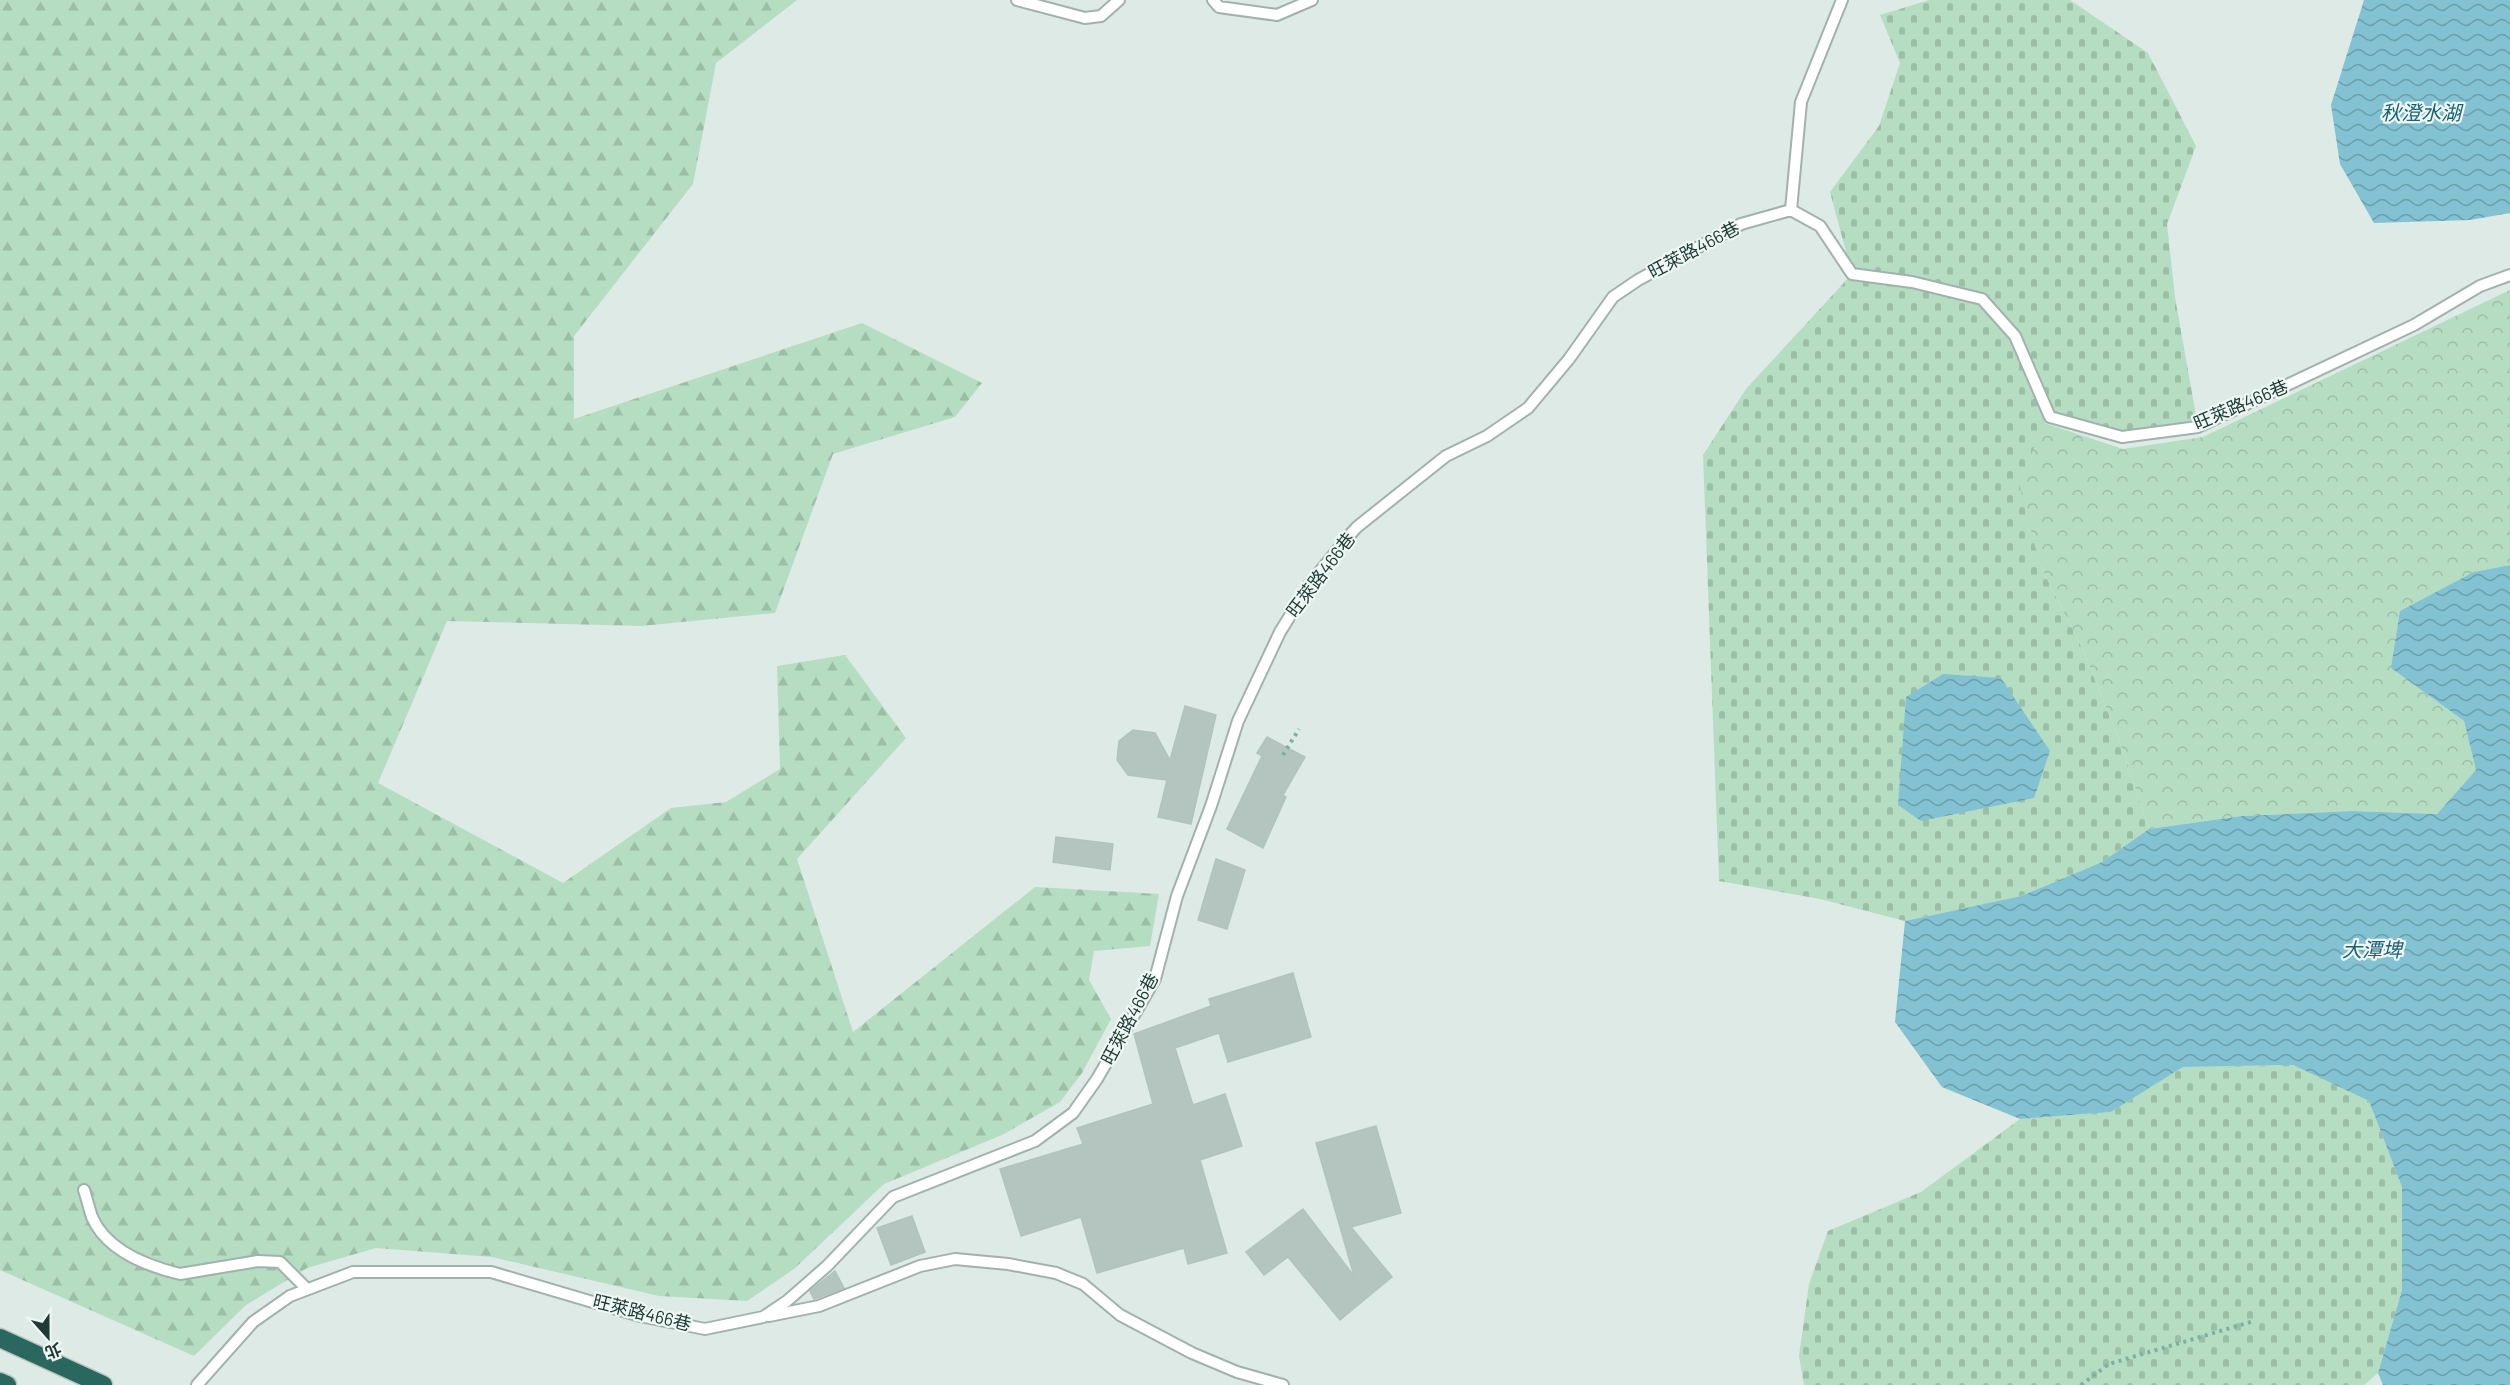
<svg xmlns="http://www.w3.org/2000/svg" width="2510" height="1385" font-family="Barlow,'Noto Sans TC',sans-serif">
  <style>
    .forest { fill: url(#forest-firs) }
    .cemetery { fill: url(#cemetery-stones) }
    .park { fill: url(#park-crowns) }
    .water { fill: url(#water-waves) }
    .building { fill: #b3c5be; stroke: #b0c4bd; stroke-width: 1.5 }
    .lines { fill: none; stroke-linecap: round; stroke-linejoin: round }
    .lane-casing { stroke: #a1b2ac; stroke-width: 14 }
    .highway-casing { stroke: #bcc4c2; stroke-width: 21 }
    .path { stroke: #7dafa2; stroke-width: 4; stroke-dasharray: 3 4.5; stroke-linecap: butt }
    .lane { stroke: #fff; stroke-width: 10 }
    .highway { stroke: #2a675e; stroke-width: 18 }
    .labels { text-anchor: middle; stroke-width: 4.5; stroke-linejoin: round; paint-order: stroke }
    .street-label { font-size: 18px; fill: #1f3a34; stroke: #eef7f3 }
    .water-label { font-size: 20px; font-style: italic; fill: #176277; stroke: #eef7f3 }
  </style>
  <defs>
    <pattern id="forest-firs" width="22" height="20" patternUnits="userSpaceOnUse" patternTransform="scale(1.5)"><rect width="22" height="20" fill="#b5ddc2"/><path d="M5 1l3.5 6h-7zM16 11l3.5 6h-7z" fill="#9bbea7"/></pattern>
    <pattern id="cemetery-stones" width="16" height="16" patternUnits="userSpaceOnUse" patternTransform="scale(1.5)"><rect width="16" height="16" fill="#b5ddc2"/><path d="M2 7V4a2 2 0 0 1 4 0v3zM10 15v-3a2 2 0 0 1 4 0v3z" fill="#9bbea7"/></pattern>
    <pattern id="park-crowns" width="20" height="18" patternUnits="userSpaceOnUse" patternTransform="scale(1.5)"><rect width="20" height="18" fill="#b5ddc2"/><path d="M2 6a3 3 0 1 1 6 0M12 15a3 3 0 1 1 6 0" fill="none" stroke="#9bbea7"/></pattern>
    <pattern id="water-waves" width="16" height="10" patternUnits="userSpaceOnUse" patternTransform="scale(1.5)"><rect width="16" height="10" fill="#82c2d2"/><path d="M0 5q4-4 8 0t8 0" fill="none" stroke="#6a9fab"/></pattern>
  </defs>
  <rect width="100%" height="100%" fill="#deeae5"/>
  <!-- forest -->
  <polygon class="forest" points="0,0 797,0 716,63 693,184 574,336 574,419 862,323 982,383 955,417 833,454 775,613 641,626 447,621 378,783 563,883 671,808 726,802 780,769 777,666 845,655 906,738 797,859 853,1032 1035,887 1159,894 1150,946 1094,951 1089,980 1111,1019 1082,1073 1060,1102 1002,1135 884,1184 794,1269 747,1301 659,1296 492,1257 376,1248 307,1268 246,1305 194,1356 0,1270"/>
  <!-- cemetery -->
  <g class="cemetery">
    <polygon points="1929,0 2070,0 2148,53 2196,146 2167,224 2175,297 2198,427 2122,437 2044,423 2040,565 2083,650 2120,742 2149,829 2102,862 2021,896 1905,921 1820,899 1719,881 1703,455 1746,389 1852,274 1830,192 1879,126 1900,63 1880,15"/>
    <polygon points="2293,1065 2369,1101 2402,1187 2402,1290 2378,1373 2364,1385 1804,1385 1799,1356 1809,1284 1828,1231 1921,1192 2020,1119 2111,1112 2183,1067"/>
  </g>
  <!-- park -->
  <polygon class="park" points="2510,290 2510,565 2474,572 2391,668 2464,721 2476,770 2437,814 2352,811 2242,816 2149,829 2120,742 2083,650 2040,565 2019,484 2044,423 2123,449 2203,437"/>
  <!-- water -->
  <g class="water">
    <polygon points="2364,0 2510,0 2510,213 2470,220 2374,223 2340,164 2331,105"/>
    <polygon points="2510,565 2510,1385 2383,1385 2378,1373 2402,1290 2402,1187 2369,1101 2293,1065 2183,1067 2111,1112 2020,1119 1942,1087 1895,1022 1905,921 2021,896 2102,862 2149,829 2242,816 2352,811 2437,814 2476,770 2464,721 2391,668 2400,611 2474,572"/>
    <polygon points="1943,674 2001,678 2050,751 2034,798 1921,821 1898,805 1906,697"/>
  </g>
  <!-- building -->
  <g class="building">
    <polygon points="1185,706 1216,715 1191,824 1158,817 1167,780 1128,775 1117,760 1119,741 1133,730 1155,733 1170,760"/>
    <polygon points="1267,737 1305,757 1283,795 1286,797 1263,848 1227,829 1262,756 1257,753"/>
    <polygon points="1056,837 1113,844 1110,870 1053,862"/>
    <polygon points="1216,859 1245,870 1227,929 1198,920"/>
    <polygon points="1293,973 1311,1037 1228,1062 1219,1033 1175,1048 1193,1105 1225,1094 1242,1146 1200,1160 1227,1253 1188,1264 1184,1248 1097,1273 1081,1217 1021,1236 1000,1169 1083,1144 1077,1128 1153,1104 1134,1034 1211,1006 1209,999"/>
    <polygon points="1376,1126 1401,1213 1351,1227 1392,1277 1340,1320 1288,1257 1264,1275 1246,1252 1303,1209 1354,1276 1316,1143"/>
    <polygon points="912,1216 925,1252 891,1265 877,1228"/>
    <polygon points="835,1271 844,1288 814,1299 810,1291"/>
  </g>
  <g class="lines">
    <!-- lane casing -->
    <g class="lane-casing">
      <g id="lane">
        <polyline points="1017,0 1085,18 1101,16 1119,0"/>
        <polyline points="1213,0 1219,7 1277,15 1312,0"/>
        <polyline points="1791,210 1801,102 1842,0"/>
        <path d="M84,1190C87,1199 89,1208 92,1217C106,1250 147,1266 180,1274L258,1261L280,1262L307,1289"/>
        <polyline points="769,1316 819,1306 920,1266 955,1259 1008,1264 1056,1273 1083,1284 1120,1315 1192,1353 1237,1372 1283,1385"/>
        <polyline points="197,1385 253,1322 290,1296 353,1272 491,1272 640,1316 705,1329 763,1317 787,1301 827,1266 893,1197 1035,1141 1073,1113 1097,1079 1155,979 1177,896 1211,806 1238,721 1280,632 1309,585 1348,537 1357,527 1446,456 1487,436 1528,408 1569,359 1613,297 1638,280 1741,224 1791,210 1820,226 1852,274 1912,282 1982,299 2015,336 2050,417 2122,437 2198,427 2414,325 2480,286 2510,275"/>
      </g>
    </g>
    <!-- highway casing -->
    <g class="highway-casing">
      <g id="highway">
        <polyline points="0,1338 103,1385"/>
        <polyline points="0,1382 7,1385"/>
      </g>
    </g>
    <!-- path -->
    <g class="path">
      <polyline points="1283,755 1299,729"/>
      <polyline points="2081,1385 2109,1364 2254,1321"/>
    </g>
    <!-- lane -->
    <use href="#lane" class="lane"/>
    <!-- highway -->
    <use href="#highway" class="highway"/>
  </g>
  <g class="labels">
    <!-- street labels -->
    <g class="street-label">
      <text transform="translate(1694 250) rotate(-28)" y="6">旺萊路466巷</text>
      <text transform="translate(2241 405) rotate(-23)" y="6">旺萊路466巷</text>
      <text transform="translate(1321 575) rotate(-53)" y="6">旺萊路466巷</text>
      <text transform="translate(1130 1019) rotate(-62)" y="6">旺萊路466巷</text>
      <text transform="translate(642 1313) rotate(14)" y="6">旺萊路466巷</text>
    </g>
    <!-- water labels -->
    <g class="water-label">
      <text x="2421" y="120">秋澄水湖</text>
      <text x="2372" y="957">大潭埤</text>
    </g>
  </g>
  <!-- north arrow -->
  <g transform="translate(48 1337) rotate(159)" stroke="#eef7f3" stroke-width="4.5" paint-order="stroke">
  <path d="M0-4.5L10 22L0 15L-10 22Z" fill="#1f3a34"/>
  <text y="-9" font-size="16" font-weight="bold" text-anchor="middle" fill="#1f3a34">北</text>
  </g>
</svg>
